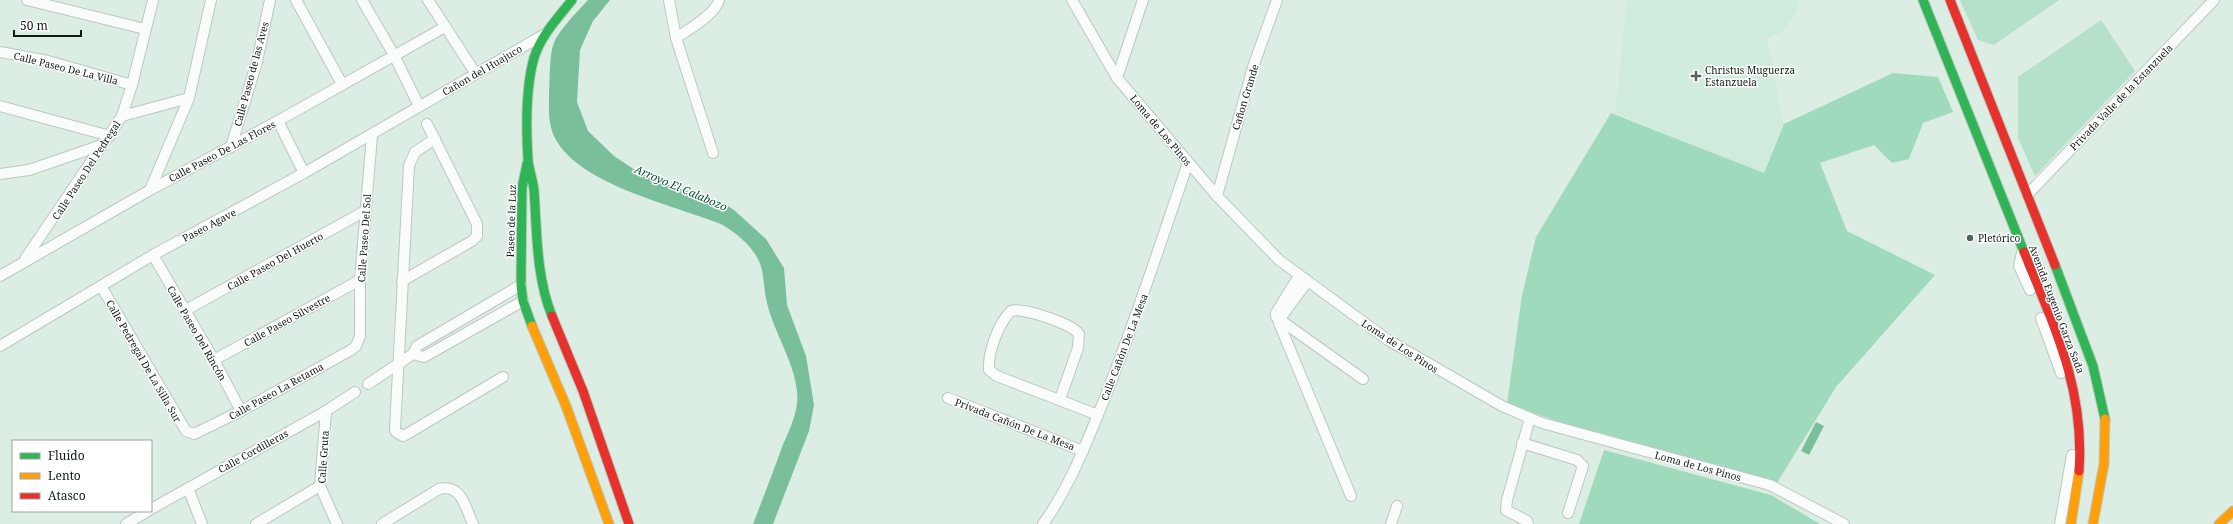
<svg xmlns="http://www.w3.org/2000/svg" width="2233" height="524" font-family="'Noto Serif',serif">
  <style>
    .built { fill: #cfebdb }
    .green { fill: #b5e0c9 }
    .forest { fill: #a0dabc }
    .water { fill: #79bf9c }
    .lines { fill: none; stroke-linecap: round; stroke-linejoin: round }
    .street-casing { stroke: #bbc8c0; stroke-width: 12 }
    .fast-casing { stroke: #bbc8c0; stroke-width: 11 }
    .slow-casing { stroke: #bbc8c0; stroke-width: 11 }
    .jam-casing { stroke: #bbc8c0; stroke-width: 11 }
    .street { stroke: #fafcfb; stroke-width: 10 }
    .fast { stroke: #30b455; stroke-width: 9 }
    .slow { stroke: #ff9f0a; stroke-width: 9 }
    .jam { stroke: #e5322d; stroke-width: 9 }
    .poi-dot { fill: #57645d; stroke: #fff; stroke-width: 1.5 }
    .labels { text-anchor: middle; stroke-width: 3; stroke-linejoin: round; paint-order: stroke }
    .street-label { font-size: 10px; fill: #101b15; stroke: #fff }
    .poi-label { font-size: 10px; fill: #101b15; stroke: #fff; text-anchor: start }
    .water-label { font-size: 11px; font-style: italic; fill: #004e31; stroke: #fff }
  </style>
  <rect width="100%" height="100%" fill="#dcede3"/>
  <!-- built -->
  <polygon class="built" points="1627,0 1799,0 1796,12 1783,31 1767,39 1783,124 1764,173 1615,113"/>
  <!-- green -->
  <g class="green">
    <polygon points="1960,0 2059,0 1994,45 1978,40"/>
    <polygon points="2101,20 2135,71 2035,176 2018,138 2018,77"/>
  </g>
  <!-- forest -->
  <g class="forest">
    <polygon points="1893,73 1938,77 1953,112 1923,123 1909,159 1892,163 1874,145 1820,163 1847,231 1935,275 1836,387 1777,483 1569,425 1507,404 1522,295 1536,237 1611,113 1764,173 1784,124"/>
    <polygon points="1604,450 1771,495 1820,524 1579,524"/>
  </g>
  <!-- water -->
  <g class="water">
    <path d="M588,0H610L593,21L580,50L577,102L588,131L614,156L635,170L655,180L725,204L734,210L766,239L784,268L787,305L806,356L814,405L809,431L773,524H753C763,498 773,473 782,447C788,433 795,419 797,404C801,372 774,334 767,303C763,288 765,273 758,259C750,244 737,234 723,225C676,205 570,184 552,131C548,119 549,106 549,94C550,81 549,55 554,43C559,30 578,11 588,0Z"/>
    <polygon points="1816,422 1824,426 1809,455 1801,451"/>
  </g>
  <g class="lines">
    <!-- street casing -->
    <g class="street-casing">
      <g id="street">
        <polyline points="27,0 145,29"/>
        <polyline points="296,0 342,84"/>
        <polyline points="362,0 394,55 419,106"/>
        <polyline points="428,0 476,74"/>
        <polyline points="669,0 676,38 713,153"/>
        <polyline points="1072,0 1117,78 1217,196 1279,260 1388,340 1502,406 1542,423 1770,485 1844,524"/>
        <path d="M676,38C688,30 716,14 719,0"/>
        <polyline points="0,52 48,61 132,85"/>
        <polyline points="1117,78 1143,0"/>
        <polyline points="0,106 110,136"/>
        <polyline points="122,116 189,98"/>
        <polyline points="278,121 304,173"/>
        <polyline points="435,139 415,152 409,166 395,429 396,432 403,436 407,434 503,377"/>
        <polyline points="231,147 257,62 270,0"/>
        <polyline points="0,174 29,170 102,145"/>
        <polyline points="150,190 189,98 211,0"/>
        <polyline points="2028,194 2214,0"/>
        <polyline points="1217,196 1253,67 1277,0"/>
        <polyline points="2022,253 2019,266 2030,290"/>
        <polyline points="153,255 214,360 241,411"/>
        <polyline points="25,259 122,116 132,85 153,0"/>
        <polyline points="0,276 150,190 278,121 445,27"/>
        <polyline points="1299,276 1276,313 1276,317 1363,379"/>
        <polyline points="402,281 472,241 477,236 477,224 427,124"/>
        <polyline points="1307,282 1279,320 1279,323 1351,496"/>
        <polyline points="101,286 186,431 194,434 241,411 351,350 356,346 360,336 360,280 372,135"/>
        <polyline points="184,311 365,211"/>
        <polyline points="2041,318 2061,373"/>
        <polyline points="0,346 153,255 304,173 545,34"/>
        <polyline points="413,354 424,357 523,301"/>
        <polyline points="214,360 360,280"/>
        <polyline points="368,384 413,354 417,346 521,285"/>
        <polyline points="948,398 1083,451"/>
        <path d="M1060,399L1078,348L1079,334C1072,324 1023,307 1011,311C998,324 988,352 989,370L997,376L1098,415"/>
        <polyline points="326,411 320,486 337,524"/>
        <polyline points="1522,443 1577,460 1583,466 1568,513"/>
        <polyline points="188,488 202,524"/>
        <polyline points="151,509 326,411 355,392"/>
        <polyline points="126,524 148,511"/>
        <polyline points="256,524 320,486"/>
        <path d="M382,524L439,489C462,484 465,507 473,524"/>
        <path d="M1043,524C1069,488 1085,446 1102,405C1134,326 1160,244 1188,163"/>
        <polyline points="1391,524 1397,506"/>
        <polyline points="1528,524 1527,521 1506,510 1507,500 1530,418"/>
        <polyline points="2060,524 2072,455"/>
      </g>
    </g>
    <!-- fast casing -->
    <g class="fast-casing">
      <g id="fast">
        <polyline points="1923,0 2024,252"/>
        <polyline points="527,164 522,188 521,285 523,301 532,326"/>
        <polyline points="2055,265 2093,366 2105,419"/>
        <path d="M552,316C536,277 537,231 534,190C533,180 529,170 528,160C526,128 525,90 534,58C541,35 558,18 572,0"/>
      </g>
    </g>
    <!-- slow casing -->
    <g class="slow-casing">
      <g id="slow">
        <polyline points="532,326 566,406 609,524"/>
        <polyline points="2071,524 2079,471"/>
        <polyline points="2093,524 2104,464 2105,419"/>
        <polyline points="2219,524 2233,511"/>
      </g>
    </g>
    <!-- jam casing -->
    <g class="jam-casing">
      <g id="jam">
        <polyline points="1950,0 2055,265"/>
        <path d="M2024,252C2054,326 2085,389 2079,471"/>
        <polyline points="552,316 583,391 629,524"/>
      </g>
    </g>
    <!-- street -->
    <use href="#street" class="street"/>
    <!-- fast -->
    <use href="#fast" class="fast"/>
    <!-- slow -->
    <use href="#slow" class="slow"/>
    <!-- jam -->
    <use href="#jam" class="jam"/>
  </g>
  <!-- markers -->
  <g class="poi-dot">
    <path d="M1694 70h4v4h4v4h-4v4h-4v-4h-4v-4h4z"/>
    <circle cx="1970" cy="238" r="4"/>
  </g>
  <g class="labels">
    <!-- street labels -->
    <g class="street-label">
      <text transform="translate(66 68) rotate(14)" y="4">Calle Paseo De La Villa</text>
      <text transform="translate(482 70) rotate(-30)" y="4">Cañon del Huajuco</text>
      <text transform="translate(251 74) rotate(-75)" y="4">Calle Paseo de las Aves</text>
      <text transform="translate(1245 97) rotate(-73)" y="4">Cañon Grande</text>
      <text transform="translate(2121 97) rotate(-46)" y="4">Privada Valle de la Estanzuela</text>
      <text transform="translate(1161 130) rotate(50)" y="4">Loma de Los Pinos</text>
      <text transform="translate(222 151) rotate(-28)" y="4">Calle Paseo De Las Flores</text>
      <text transform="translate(86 170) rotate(-57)" y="4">Calle Paseo Del Pedregal</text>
      <text transform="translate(511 221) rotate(-88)" y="4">Paseo de la Luz</text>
      <text transform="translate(209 225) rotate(-28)" y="4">Paseo Agave</text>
      <text transform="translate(364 238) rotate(-86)" y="4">Calle Paseo Del Sol</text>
      <text transform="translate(275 261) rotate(-29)" y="4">Calle Paseo Del Huerto</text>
      <text transform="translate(2057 309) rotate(69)" y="4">Avenida Eugenio Garza Sada</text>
      <text transform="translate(287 320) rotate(-29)" y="4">Calle Paseo Silvestre</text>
      <text transform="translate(197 333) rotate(60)" y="4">Calle Paseo Del Rincón</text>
      <text transform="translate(1400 346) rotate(33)" y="4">Loma de Los Pinos</text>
      <text transform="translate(1124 347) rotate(-69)" y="4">Calle Cañón De La Mesa</text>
      <text transform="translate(144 361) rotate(60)" y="4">Calle Pedregal De La Silla Sur</text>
      <text transform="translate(276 391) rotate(-29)" y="4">Calle Paseo La Retama</text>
      <text transform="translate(1015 424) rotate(21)" y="4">Privada Cañón De La Mesa</text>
      <text transform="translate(253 451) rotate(-29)" y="4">Calle Cordilleras</text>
      <text transform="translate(323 457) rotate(-86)" y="4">Calle Gruta</text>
      <text transform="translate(1698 466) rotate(15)" y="4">Loma de Los Pinos</text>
    </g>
    <!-- poi labels -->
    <g class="poi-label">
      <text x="1705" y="74">Christus Muguerza<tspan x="1705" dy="12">Estanzuela</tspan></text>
      <text x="1978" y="242">Pletórico</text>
    </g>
    <!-- water labels -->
    <g class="water-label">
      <text transform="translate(681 188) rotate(23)" y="4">Arroyo El Calabozo</text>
    </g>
  </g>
  <!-- legend -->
  <rect x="12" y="440" width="140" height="72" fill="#ffffff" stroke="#9fa4a1"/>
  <rect x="20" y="453" width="20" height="6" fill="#30b455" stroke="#9fa4a1"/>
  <text x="48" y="460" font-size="12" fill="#101b15">Fluido</text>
  <rect x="20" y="473" width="20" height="6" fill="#ff9f0a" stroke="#9fa4a1"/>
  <text x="48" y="480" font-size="12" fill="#101b15">Lento</text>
  <rect x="20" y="493" width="20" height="6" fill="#e5322d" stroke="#9fa4a1"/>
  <text x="48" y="500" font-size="12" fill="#101b15">Atasco</text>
  <!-- scale -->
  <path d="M14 30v6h67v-6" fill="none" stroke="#101b15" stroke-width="2"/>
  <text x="20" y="30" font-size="12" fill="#101b15" stroke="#ffffff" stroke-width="3" paint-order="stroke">50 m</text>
</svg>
